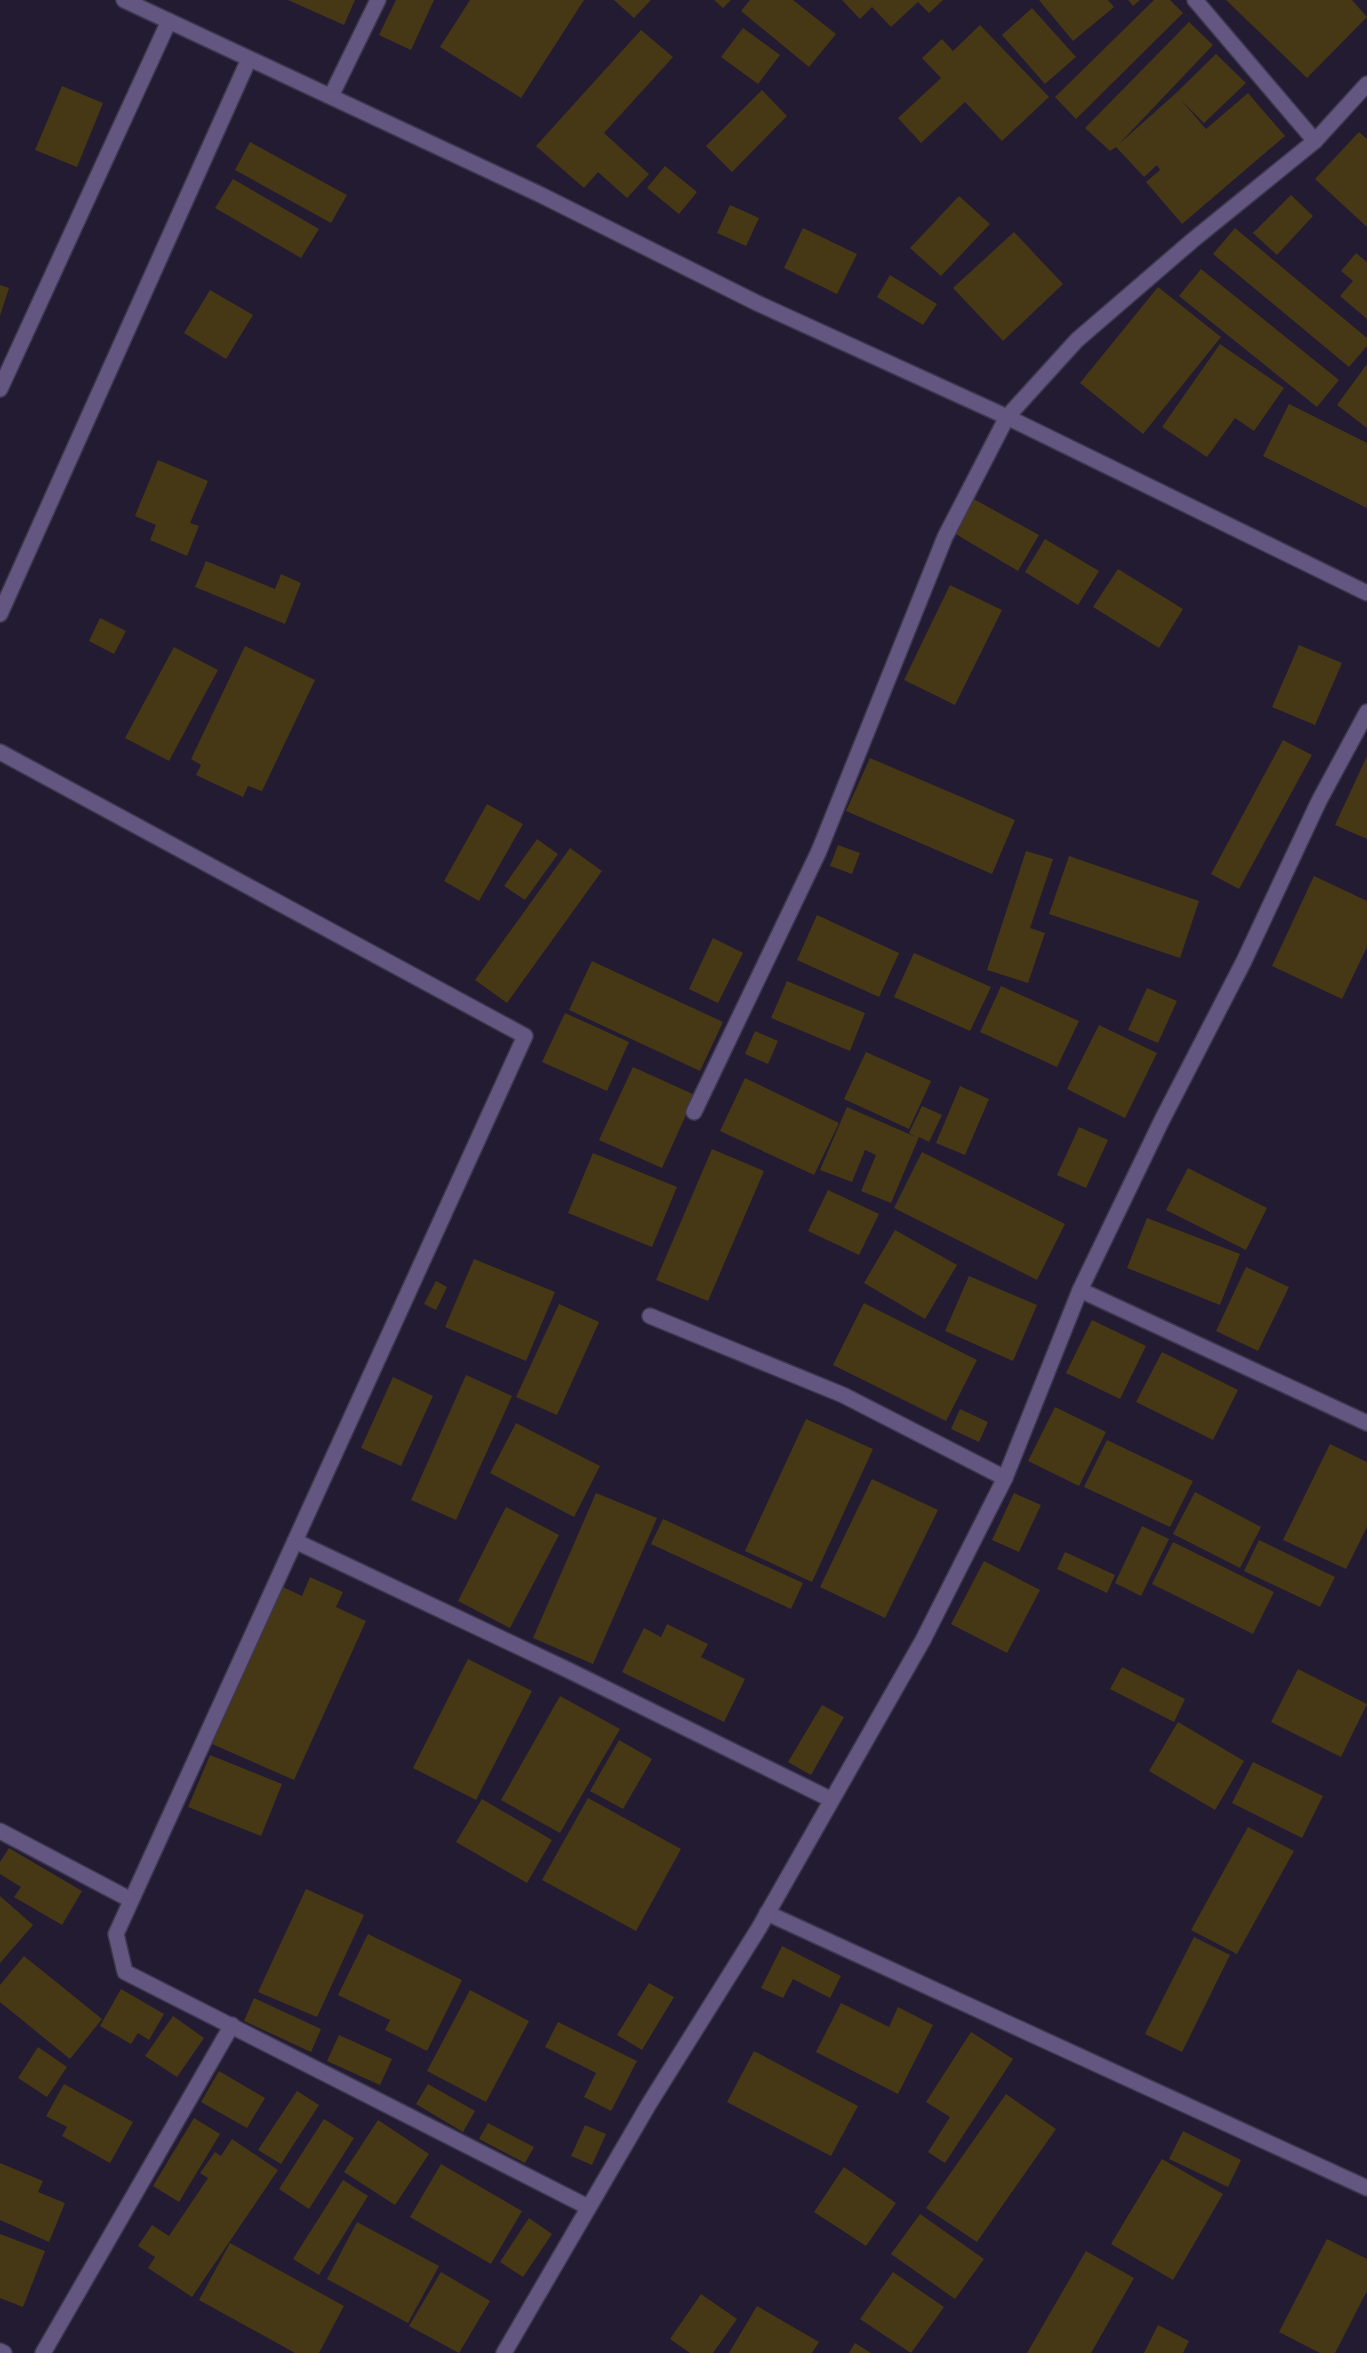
<svg xmlns="http://www.w3.org/2000/svg" width="1367" height="2353" font-family="'Libre Baskerville',serif">
  <style>
    .building { fill: #463814 }
    .lines { fill: none; stroke-linecap: round; stroke-linejoin: round }
    .minor-casing { stroke: #3e384e; stroke-width: 18 }
    .minor { stroke: #635681; stroke-width: 15 }
  </style>
  <rect width="100%" height="100%" fill="#221b32"/>
  <!-- building -->
  <g class="building">
    <polygon points="288,0 355,0 344,25"/>
    <polygon points="396,0 434,0 411,50 379,35"/>
    <polygon points="470,0 584,0 521,98 440,47"/>
    <polygon points="614,0 651,0 634,18"/>
    <polygon points="714,0 731,0 723,8"/>
    <polygon points="750,0 793,0 836,34 809,67 741,11"/>
    <polygon points="842,0 943,0 929,13 918,2 891,27 872,7 860,19"/>
    <polygon points="1039,0 1108,0 1114,7 1073,41"/>
    <polygon points="1128,0 1140,0 1133,6"/>
    <polygon points="1154,0 1170,0 1183,13 1076,119 1055,97"/>
    <polygon points="1226,0 1352,0 1367,17 1307,78"/>
    <polygon points="1032,8 1076,57 1045,84 1002,35"/>
    <polygon points="1189,22 1213,45 1119,144 1175,94 1216,54 1246,83 1204,123 1181,100 1206,129 1248,93 1285,136 1182,224 1146,182 1160,170 1157,165 1144,177 1116,147 1110,151 1085,128"/>
    <polygon points="980,25 1049,97 1002,141 965,102 921,143 898,118 941,78 922,58 942,39 953,51"/>
    <polygon points="743,28 780,55 758,84 721,57"/>
    <polygon points="641,30 673,57 604,133 649,174 627,198 598,172 584,188 536,146"/>
    <polygon points="62,86 103,103 77,167 35,150"/>
    <polygon points="762,90 787,116 732,172 706,146"/>
    <polygon points="1359,132 1367,139 1367,227 1315,179"/>
    <polygon points="250,142 347,195 331,223 235,170"/>
    <polygon points="665,166 697,192 679,214 647,188"/>
    <polygon points="233,179 319,229 301,258 215,208"/>
    <polygon points="1291,195 1313,216 1277,255 1253,233"/>
    <polygon points="959,196 990,224 941,276 910,248"/>
    <polygon points="730,205 759,218 746,246 717,233"/>
    <polygon points="803,228 857,254 837,294 784,268"/>
    <polygon points="1235,228 1367,338 1367,346 1349,367 1213,254"/>
    <polygon points="1014,232 1063,284 1003,341 953,288"/>
    <polygon points="1356,253 1367,262 1367,319 1340,296 1353,281 1341,271"/>
    <polygon points="1201,269 1339,380 1317,407 1179,296"/>
    <polygon points="890,275 937,304 923,325 877,297"/>
    <polygon points="0,285 9,288 0,316"/>
    <polygon points="1158,287 1221,337 1143,434 1080,383"/>
    <polygon points="210,290 253,315 226,359 184,333"/>
    <polygon points="1220,344 1284,388 1254,431 1235,418 1207,457 1162,427"/>
    <polygon points="1367,364 1367,428 1337,405"/>
    <polygon points="1289,404 1367,443 1367,508 1263,456"/>
    <polygon points="158,460 208,481 190,523 199,526 187,556 150,540 156,525 135,516"/>
    <polygon points="972,498 1039,535 1018,571 954,533"/>
    <polygon points="1045,539 1099,571 1078,605 1025,572"/>
    <polygon points="206,561 275,589 281,574 301,583 285,624 195,587"/>
    <polygon points="1118,569 1183,609 1159,648 1093,607"/>
    <polygon points="950,585 1002,610 955,705 904,680"/>
    <polygon points="100,618 126,631 114,654 89,641"/>
    <polygon points="1299,645 1342,663 1315,725 1272,707"/>
    <polygon points="245,646 315,680 262,791 248,786 243,797 196,775 201,765 191,759"/>
    <polygon points="174,647 218,670 169,761 125,738"/>
    <polygon points="1283,740 1312,755 1239,889 1211,874"/>
    <polygon points="1367,756 1367,839 1335,825"/>
    <polygon points="870,758 1015,820 992,874 846,811"/>
    <polygon points="487,804 523,824 479,901 444,881"/>
    <polygon points="537,839 558,854 525,900 504,886"/>
    <polygon points="838,845 860,853 852,874 830,866"/>
    <polygon points="570,848 602,871 507,1003 475,980"/>
    <polygon points="1026,851 1053,859 1030,928 1045,933 1028,983 987,970"/>
    <polygon points="1069,856 1199,901 1180,958 1049,914"/>
    <polygon points="1314,876 1367,901 1367,947 1342,999 1272,966"/>
    <polygon points="817,915 899,953 879,997 797,960"/>
    <polygon points="713,938 743,953 718,1003 689,989"/>
    <polygon points="914,953 991,987 970,1031 894,997"/>
    <polygon points="592,961 723,1022 700,1071 569,1010"/>
    <polygon points="787,981 865,1013 850,1051 771,1018"/>
    <polygon points="1001,986 1079,1021 1057,1067 980,1032"/>
    <polygon points="1147,988 1177,1001 1158,1043 1128,1030"/>
    <polygon points="565,1013 629,1042 607,1091 542,1062"/>
    <polygon points="1099,1025 1157,1053 1125,1118 1067,1089"/>
    <polygon points="755,1031 778,1041 768,1064 745,1054"/>
    <polygon points="866,1052 931,1081 909,1129 844,1099"/>
    <polygon points="633,1067 695,1095 662,1168 599,1140"/>
    <polygon points="745,1078 839,1123 814,1175 720,1131"/>
    <polygon points="960,1086 989,1099 965,1155 936,1143"/>
    <polygon points="922,1106 942,1115 929,1142 919,1137 891,1203 861,1191 876,1155 865,1150 852,1182 820,1170 847,1107 916,1137 909,1133"/>
    <polygon points="1079,1127 1108,1140 1086,1188 1057,1175"/>
    <polygon points="712,1149 764,1171 708,1301 656,1280"/>
    <polygon points="922,1152 1065,1224 1037,1280 894,1208"/>
    <polygon points="593,1153 677,1187 652,1247 568,1213"/>
    <polygon points="1188,1168 1267,1208 1246,1250 1166,1210"/>
    <polygon points="828,1190 879,1214 859,1255 808,1231"/>
    <polygon points="1147,1218 1240,1254 1220,1305 1127,1268"/>
    <polygon points="895,1230 957,1265 925,1319 864,1283"/>
    <polygon points="474,1259 555,1292 526,1361 445,1327"/>
    <polygon points="1246,1267 1289,1287 1258,1351 1216,1331"/>
    <polygon points="969,1276 1037,1305 1013,1361 945,1331"/>
    <polygon points="436,1281 447,1287 436,1310 424,1304"/>
    <polygon points="864,1303 977,1360 946,1421 833,1365"/>
    <polygon points="559,1304 599,1322 557,1415 516,1397"/>
    <polygon points="1092,1320 1146,1346 1120,1399 1066,1373"/>
    <polygon points="1162,1352 1238,1390 1213,1440 1136,1402"/>
    <polygon points="466,1375 512,1396 456,1520 411,1500"/>
    <polygon points="393,1377 433,1396 401,1466 361,1448"/>
    <polygon points="1055,1407 1106,1432 1079,1486 1028,1461"/>
    <polygon points="960,1409 988,1422 979,1442 951,1429"/>
    <polygon points="806,1419 873,1449 812,1582 745,1551"/>
    <polygon points="516,1423 600,1466 574,1517 490,1473"/>
    <polygon points="1107,1440 1193,1481 1170,1527 1084,1487"/>
    <polygon points="1330,1444 1367,1462 1367,1527 1346,1569 1283,1540"/>
    <polygon points="872,1479 938,1510 885,1618 820,1587"/>
    <polygon points="1195,1492 1261,1527 1240,1568 1173,1534"/>
    <polygon points="596,1493 657,1518 593,1664 533,1638"/>
    <polygon points="1014,1493 1041,1505 1019,1552 992,1540"/>
    <polygon points="506,1507 559,1535 510,1628 458,1601"/>
    <polygon points="663,1519 803,1583 791,1609 651,1544"/>
    <polygon points="1142,1526 1169,1539 1141,1596 1115,1583"/>
    <polygon points="1259,1540 1335,1577 1320,1607 1244,1571"/>
    <polygon points="1173,1542 1274,1592 1253,1634 1152,1584"/>
    <polygon points="1065,1552 1115,1575 1107,1593 1057,1569"/>
    <polygon points="984,1561 1040,1590 1007,1653 951,1624"/>
    <polygon points="310,1577 343,1592 336,1607 366,1621 294,1780 212,1744 283,1587 302,1596"/>
    <polygon points="667,1624 708,1644 701,1657 745,1679 724,1722 622,1672 644,1628 661,1637"/>
    <polygon points="468,1659 532,1691 476,1800 413,1768"/>
    <polygon points="1122,1667 1185,1699 1174,1722 1110,1689"/>
    <polygon points="1298,1669 1367,1704 1341,1757 1271,1722"/>
    <polygon points="560,1696 620,1729 560,1833 501,1800"/>
    <polygon points="822,1705 844,1717 811,1775 788,1762"/>
    <polygon points="1178,1722 1244,1761 1215,1810 1149,1771"/>
    <polygon points="619,1740 652,1759 623,1809 590,1791"/>
    <polygon points="210,1755 282,1784 261,1836 188,1807"/>
    <polygon points="1253,1762 1323,1796 1302,1838 1232,1803"/>
    <polygon points="588,1798 681,1849 636,1931 542,1880"/>
    <polygon points="482,1799 552,1840 527,1883 456,1842"/>
    <polygon points="1248,1827 1294,1851 1237,1954 1191,1930"/>
    <polygon points="9,1848 82,1891 62,1925 14,1897 21,1887 0,1874 0,1862"/>
    <polygon points="306,1889 364,1915 317,2017 258,1992"/>
    <polygon points="0,1896 33,1925 0,1963"/>
    <polygon points="368,1934 462,1980 427,2051 385,2030 390,2020 338,1995"/>
    <polygon points="1194,1937 1230,1955 1182,2052 1145,2034"/>
    <polygon points="782,1946 841,1976 830,1998 793,1979 783,1998 761,1988"/>
    <polygon points="24,1956 102,2019 70,2059 0,2002 0,1985"/>
    <polygon points="649,1983 674,1997 642,2050 617,2035"/>
    <polygon points="121,1989 164,2014 149,2040 138,2033 131,2044 100,2026"/>
    <polygon points="470,1990 529,2021 486,2102 427,2071"/>
    <polygon points="254,1998 321,2029 311,2052 244,2021"/>
    <polygon points="841,2003 889,2027 898,2007 933,2025 898,2094 816,2052"/>
    <polygon points="173,2016 204,2038 177,2077 145,2056"/>
    <polygon points="558,2022 637,2061 611,2111 584,2097 596,2073 545,2047"/>
    <polygon points="971,2032 1013,2059 945,2163 928,2152 950,2117 926,2102"/>
    <polygon points="339,2035 392,2059 380,2085 327,2061"/>
    <polygon points="38,2047 67,2067 47,2097 18,2078"/>
    <polygon points="754,2051 858,2106 831,2156 727,2102"/>
    <polygon points="219,2071 265,2098 247,2128 201,2102"/>
    <polygon points="64,2084 133,2122 110,2163 62,2136 67,2127 46,2116"/>
    <polygon points="428,2084 475,2111 463,2132 416,2104"/>
    <polygon points="297,2091 319,2105 281,2164 258,2150"/>
    <polygon points="1006,2094 1056,2129 977,2242 926,2208"/>
    <polygon points="194,2118 220,2134 179,2202 153,2186"/>
    <polygon points="324,2119 354,2138 309,2209 279,2189"/>
    <polygon points="378,2120 429,2154 395,2205 344,2172"/>
    <polygon points="488,2123 534,2147 525,2163 479,2139"/>
    <polygon points="585,2125 606,2134 592,2165 571,2156"/>
    <polygon points="1183,2131 1241,2160 1228,2187 1169,2159"/>
    <polygon points="232,2139 278,2170 192,2297 148,2268 155,2257 138,2246 152,2225 169,2236 208,2178 200,2173 215,2152 221,2156"/>
    <polygon points="1162,2159 1223,2194 1173,2280 1111,2244"/>
    <polygon points="0,2163 43,2181 38,2192 65,2203 49,2242 0,2220"/>
    <polygon points="441,2164 522,2211 491,2264 410,2217"/>
    <polygon points="844,2167 896,2203 866,2246 814,2212"/>
    <polygon points="343,2180 368,2196 319,2275 293,2259"/>
    <polygon points="920,2214 984,2259 955,2299 891,2254"/>
    <polygon points="529,2218 552,2234 523,2277 500,2262"/>
    <polygon points="357,2222 439,2266 408,2323 327,2279"/>
    <polygon points="0,2234 45,2251 23,2307 0,2298"/>
    <polygon points="1327,2239 1367,2259 1367,2291 1335,2353 1320,2353 1279,2332"/>
    <polygon points="230,2243 344,2306 319,2353 295,2353 199,2300"/>
    <polygon points="1086,2251 1134,2278 1091,2353 1027,2353"/>
    <polygon points="441,2272 490,2301 459,2353 409,2326"/>
    <polygon points="893,2272 944,2307 911,2353 860,2319"/>
    <polygon points="701,2294 737,2319 713,2353 690,2353 670,2339"/>
    <polygon points="757,2306 819,2342 812,2353 729,2353"/>
    <polygon points="1158,2325 1189,2341 1183,2353 1144,2353"/>
    <polygon points="855,2343 871,2353 849,2353"/>
  </g>
  <g class="lines">
    <!-- minor casing -->
    <g class="minor-casing">
      <g id="minor">
        <polyline points="124,0 539,194 757,303 1007,417 1367,593"/>
        <polyline points="1195,0 1315,141"/>
        <polyline points="331,96 378,0"/>
        <polyline points="0,389 169,21"/>
        <polyline points="0,614 249,59"/>
        <polyline points="0,752 525,1036 116,1934 125,1972 588,2207"/>
        <polyline points="694,1112 819,851 945,537 1007,417 1077,340 1193,240 1315,141 1367,84"/>
        <polyline points="1080,1290 1367,1423"/>
        <polyline points="650,1316 843,1395 1005,1478"/>
        <polyline points="295,1541 568,1670 830,1799"/>
        <polyline points="0,1831 131,1900"/>
        <polyline points="767,1913 1367,2188"/>
        <polyline points="0,2351 4,2353"/>
        <polyline points="43,2353 232,2025"/>
        <polyline points="504,2353 649,2104 759,1928 923,1640 1005,1478 1080,1290 1162,1120 1244,961 1319,801 1367,712"/>
      </g>
    </g>
    <!-- minor -->
    <use href="#minor" class="minor"/>
  </g>
</svg>
